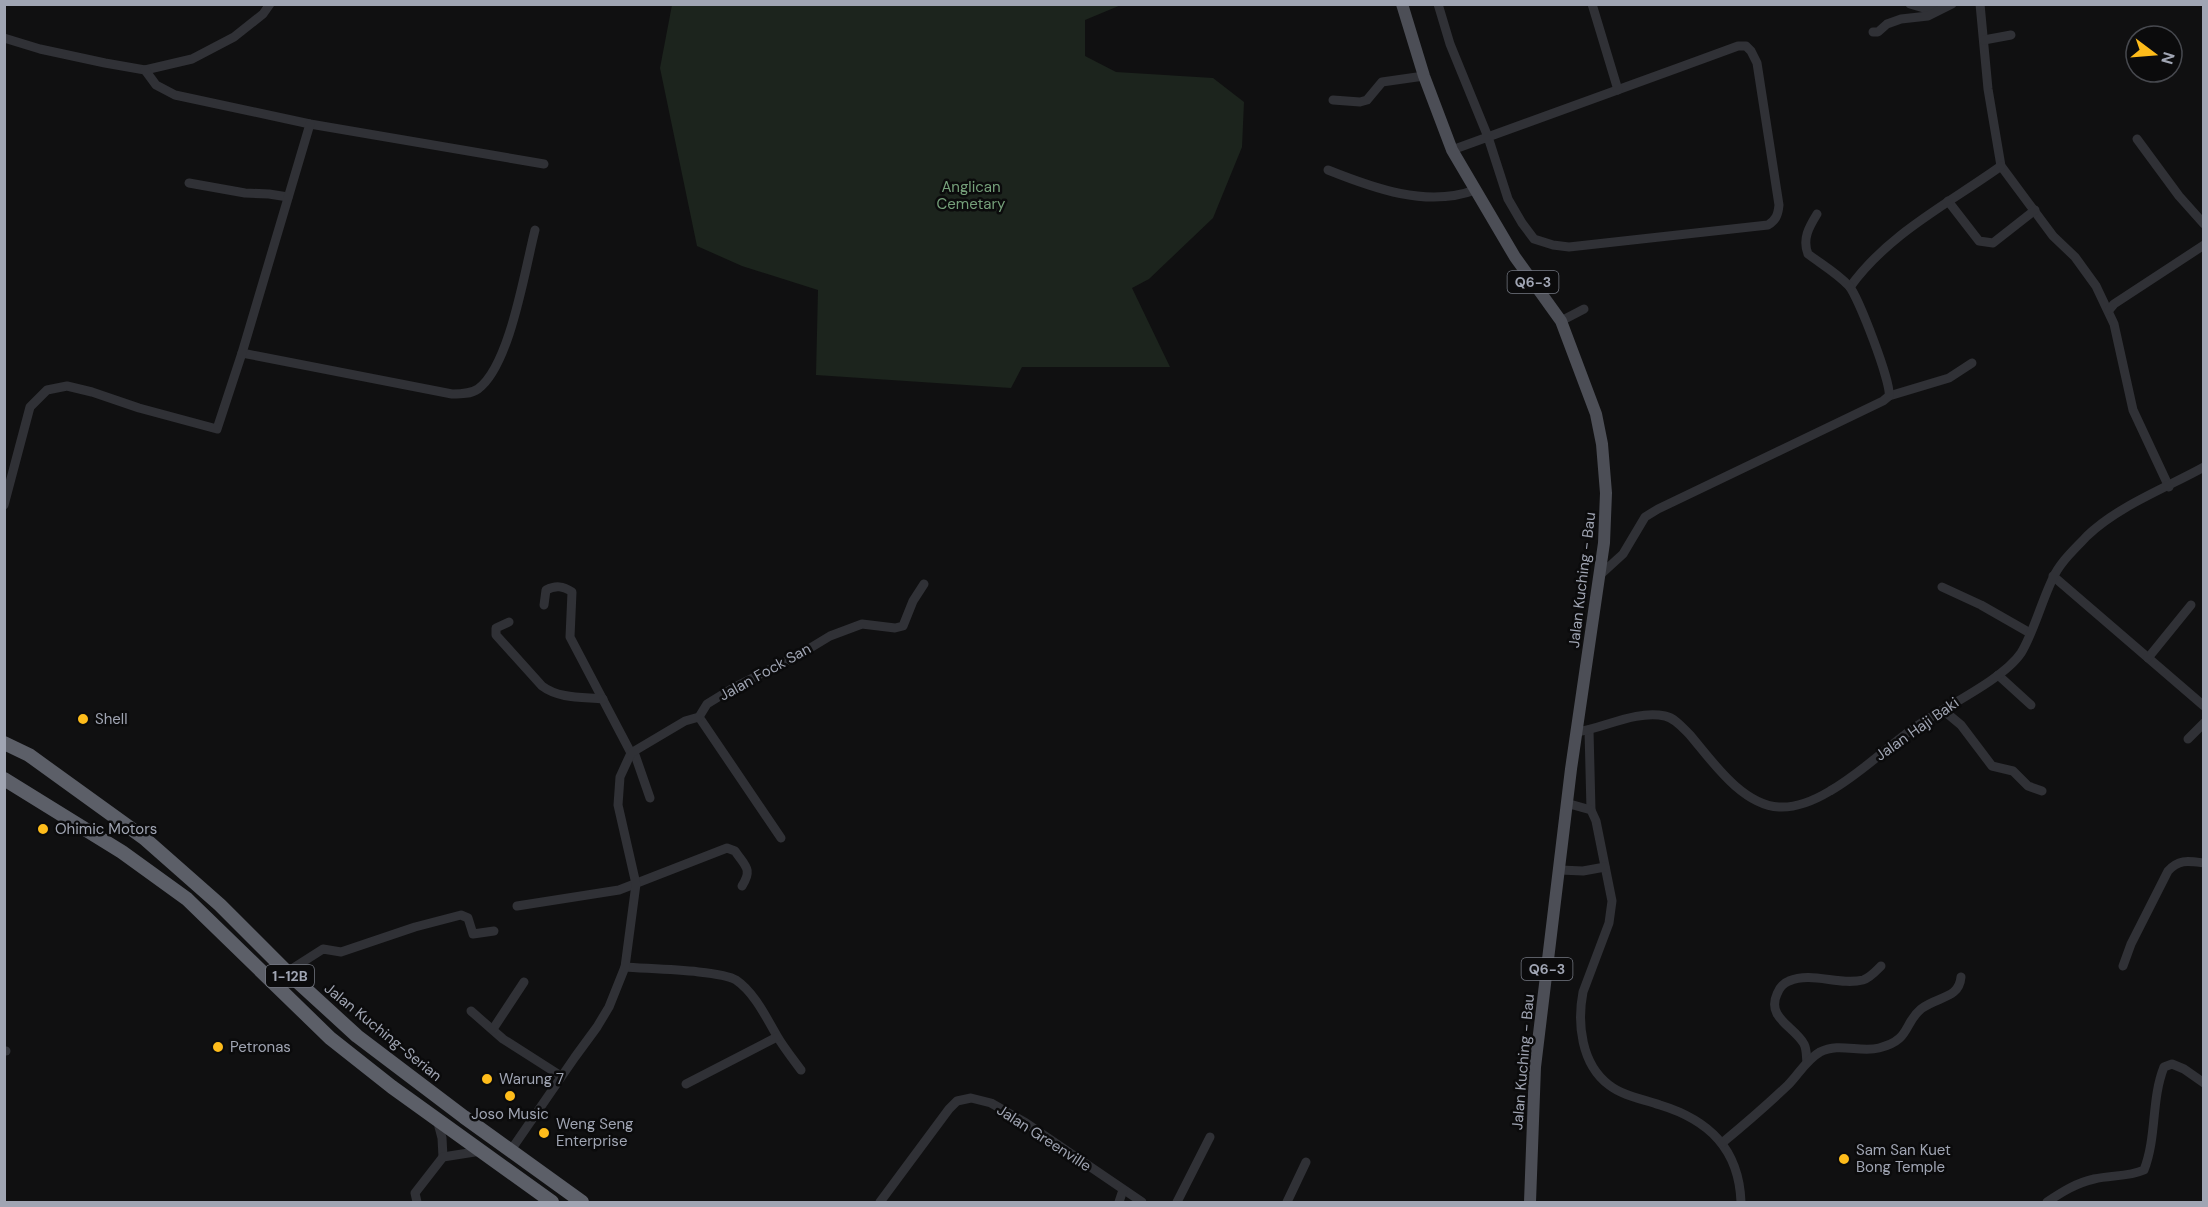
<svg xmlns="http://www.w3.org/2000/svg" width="2208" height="1207" font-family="'DM Sans',sans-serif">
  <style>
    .green { fill: #1c241d }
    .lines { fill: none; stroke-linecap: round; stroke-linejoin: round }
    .minor { stroke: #303136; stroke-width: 9 }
    .major { stroke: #4c4e56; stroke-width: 12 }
    .highway { stroke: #5c5f68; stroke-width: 14 }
    .poi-dot { fill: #febc1b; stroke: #0b0b0c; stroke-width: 2 }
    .labels { text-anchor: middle; stroke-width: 5; stroke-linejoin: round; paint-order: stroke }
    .shield { fill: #0b0b0c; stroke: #737781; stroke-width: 1.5 }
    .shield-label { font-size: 14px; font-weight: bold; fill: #a0a5b3 }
    .park-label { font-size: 15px; fill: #75a07a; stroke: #0b0b0c }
    .street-label { font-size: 15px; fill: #a0a5b3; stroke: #0b0b0c }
    .poi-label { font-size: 15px; fill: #a0a5b3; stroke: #0b0b0c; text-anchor: start }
  </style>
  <rect width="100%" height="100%" fill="#101011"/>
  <!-- green -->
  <polygon class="green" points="672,5 1121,5 1085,20 1085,56 1116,72 1213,78 1244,102 1242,147 1213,218 1149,279 1132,288 1170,367 1022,367 1011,388 816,375 818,290 742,266 697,246 660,68"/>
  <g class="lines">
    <!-- minor -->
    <g class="minor">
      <path d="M1438,4L1450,44L1488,137L1508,199L1522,223L1534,239L1553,245L1569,247L1768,225C1776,220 1778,215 1779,205L1757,63L1751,51L1746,46H1738C1643,81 1548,115 1452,150"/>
      <polyline points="1592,4 1618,90"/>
      <polyline points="1910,4 1927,9 1940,9"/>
      <polyline points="1980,4 1988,89 2001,166 2053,236 2075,257 2096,286 2114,324 2133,410 2169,487"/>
      <polyline points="1873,32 1878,32 1887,24 1901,19 1928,16 1952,4"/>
      <polyline points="4,38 40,49 105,63 145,70 192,59 234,37 263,14 270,4"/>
      <polyline points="1984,40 2011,35"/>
      <polyline points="145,70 156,85 175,95 310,124 544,164"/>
      <polyline points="1333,100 1360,102 1367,100 1382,82 1424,76"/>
      <polyline points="2137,139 2179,196 2204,224"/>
      <path d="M1328,170C1373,188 1427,208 1475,190"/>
      <polyline points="189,183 245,193 269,194 288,197"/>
      <polyline points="1948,201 1979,241 1993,243 2035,210"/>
      <path d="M1850,287C1889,233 1948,204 2001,166"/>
      <polyline points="2109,310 2114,304 2204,245"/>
      <polyline points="1561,321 1584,309"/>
      <path d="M242,353L452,394C461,394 471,394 478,389C510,366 525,269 535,230"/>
      <polyline points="1889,396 1949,378 1972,363"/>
      <polyline points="4,505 30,407 47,390 67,386 92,392 139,408 217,429 242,353 310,124"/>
      <path d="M1600,575L1623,554L1645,517L1658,509L1883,401L1889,396C1892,384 1858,296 1849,286C1837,273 1821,264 1808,254C1802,239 1809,227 1817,214"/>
      <polyline points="2053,576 2204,706"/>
      <polyline points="1942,587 1981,605 2030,633"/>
      <path d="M544,605L546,590C556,585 563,586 572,592L570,637L631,753"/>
      <path d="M509,622L496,628V635L542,686C559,699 584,697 603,699"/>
      <polyline points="2148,658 2191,605"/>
      <polyline points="1998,675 2031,705"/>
      <polyline points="1943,710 1961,725 1992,766 2013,771 2028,786 2042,791"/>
      <polyline points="699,717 781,838"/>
      <polyline points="1589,730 1591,810"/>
      <path d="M1577,732C1605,728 1635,710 1665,716C1675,718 1683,728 1690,735C1712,761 1742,805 1779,807C1797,808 1815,800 1830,791C1860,774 1886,748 1914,728C1942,708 2003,680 2021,653C2033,634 2042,600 2053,578C2060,562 2075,549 2087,536C2118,506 2166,488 2204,467"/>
      <polyline points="2188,739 2204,723"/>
      <polyline points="634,752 650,798"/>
      <path d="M1566,803L1591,810L1596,821L1612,901L1609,923L1583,992C1577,1023 1581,1064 1609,1085C1623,1096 1643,1099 1660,1105C1709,1120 1739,1149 1741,1202"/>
      <polyline points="1560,870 1583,871 1605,867"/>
      <path d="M517,906L619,890L727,848L735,851C745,866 753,869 742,886"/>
      <path d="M2123,966L2131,944L2168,871C2179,859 2188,861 2204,863"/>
      <path d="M625,967C647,969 720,970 736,980C754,992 766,1017 777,1036C784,1048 793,1059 801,1070"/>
      <polyline points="287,972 323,949 341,952 415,927 461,915 468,918 473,934 494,931"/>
      <polyline points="471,1011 503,1039 561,1076"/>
      <polyline points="493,1029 524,982"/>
      <polyline points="4,1051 6,1051"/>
      <path d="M1807,1062C1806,1056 1807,1050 1804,1044C1795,1027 1766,1018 1777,994C1779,989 1783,983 1789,981C1812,971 1839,986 1863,980C1870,978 1876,971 1881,966"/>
      <polyline points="686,1084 777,1037"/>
      <polyline points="437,1119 442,1138 443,1157"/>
      <path d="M1722,1143C1745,1124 1767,1105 1788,1085C1799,1074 1806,1060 1820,1052C1839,1042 1860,1053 1879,1048C1911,1040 1903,1024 1921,1009C1938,996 1959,999 1961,977"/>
      <polyline points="511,1150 575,1057 597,1027 609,1007 625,967 636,884 618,805 620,777 631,753 685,721 699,717 707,704 733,688 802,653 830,636 862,624 895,628 903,626 913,601 924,584"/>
      <polyline points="417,1202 415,1193 443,1157 481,1151"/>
      <polyline points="880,1202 949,1109 957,1101 971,1098 991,1103 1026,1123 1142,1202"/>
      <polyline points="1119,1202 1123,1190"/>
      <polyline points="1177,1202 1210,1137"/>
      <polyline points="1287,1202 1306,1162"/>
      <path d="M2047,1202C2062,1192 2076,1183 2094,1179C2111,1175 2128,1177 2144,1170C2157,1137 2151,1099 2164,1067L2172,1064L2184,1069L2204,1083"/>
    </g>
    <!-- major -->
    <polyline class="major" points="1402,4 1424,76 1452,150 1515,257 1561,321 1596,414 1602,444 1606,493 1604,543 1571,769 1535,1067 1530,1202"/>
    <!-- highway -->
    <g class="highway">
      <polyline points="4,743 29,755 144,838 220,905 287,972 357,1036 464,1117 582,1202"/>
      <polyline points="4,779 122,852 187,899 330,1038 392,1087 552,1202"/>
    </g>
  </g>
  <!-- markers -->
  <g class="poi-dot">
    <circle cx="83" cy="719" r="6"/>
    <circle cx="43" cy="829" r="6"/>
    <circle cx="218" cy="1047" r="6"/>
    <circle cx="487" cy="1079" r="6"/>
    <circle cx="510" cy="1096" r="6"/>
    <circle cx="544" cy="1133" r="6"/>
    <circle cx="1844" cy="1159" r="6"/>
  </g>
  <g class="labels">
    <!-- shield labels -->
    <g class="shield">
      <rect x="1507.5" y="271" width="51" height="22" rx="4.5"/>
      <rect x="1521.5" y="958" width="51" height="22" rx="4.5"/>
      <rect x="266" y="965" width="48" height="22" rx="4.5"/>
    </g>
    <g class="shield-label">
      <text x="1533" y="287">Q6-3</text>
      <text x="1547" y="974">Q6-3</text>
      <text x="290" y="981">1-12B</text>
    </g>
    <!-- park labels -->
    <g class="park-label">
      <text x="971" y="192">Anglican<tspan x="971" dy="17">Cemetary</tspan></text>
    </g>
    <!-- street labels -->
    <g class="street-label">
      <text transform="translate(1582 580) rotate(-83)" y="5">Jalan Kuching - Bau</text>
      <text transform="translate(765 672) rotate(-29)" y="5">Jalan Fock San</text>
      <text transform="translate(1917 729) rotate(-35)" y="5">Jalan Haji Baki</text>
      <text transform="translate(383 1032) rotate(39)" y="5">Jalan Kuching-Serian</text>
      <text transform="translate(1523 1062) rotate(-85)" y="5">Jalan Kuching - Bau</text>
      <text transform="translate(1044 1138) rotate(33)" y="5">Jalan Greenville</text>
    </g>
    <!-- poi labels -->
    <g class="poi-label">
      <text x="95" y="724">Shell</text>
      <text x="55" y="834">Ohimic Motors</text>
      <text x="230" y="1052">Petronas</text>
      <text x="499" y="1084">Warung 7</text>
      <text x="510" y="1119" text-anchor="middle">Joso Music</text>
      <text x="556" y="1129">Weng Seng<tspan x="556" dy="17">Enterprise</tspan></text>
      <text x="1856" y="1155">Sam San Kuet<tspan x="1856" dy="17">Bong Temple</tspan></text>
    </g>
  </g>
  <!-- border -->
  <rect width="2208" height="1207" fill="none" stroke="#a0a5b3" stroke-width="12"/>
  <!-- north arrow -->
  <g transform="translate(2154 54) rotate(106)"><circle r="28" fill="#0b0b0c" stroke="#47494f" stroke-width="1.5"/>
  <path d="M0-4.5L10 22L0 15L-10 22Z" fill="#febc1b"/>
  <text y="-9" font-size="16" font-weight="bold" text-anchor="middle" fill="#a0a5b3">N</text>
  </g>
</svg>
